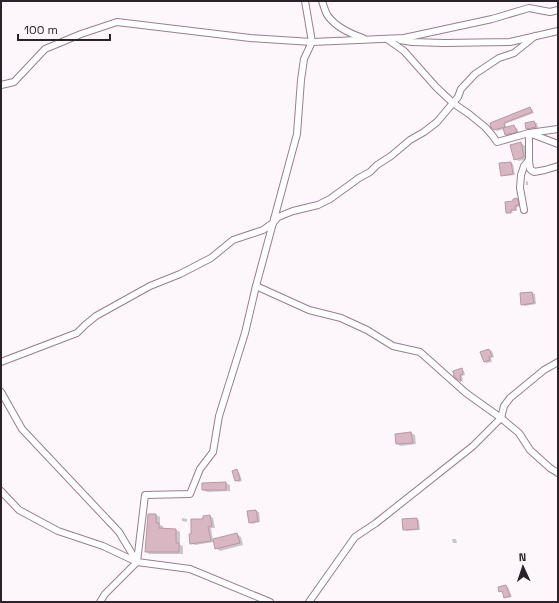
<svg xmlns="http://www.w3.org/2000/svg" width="559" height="603" font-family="'Space Grotesk',sans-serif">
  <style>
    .shadow { fill: #0003 }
    .building { fill: #d8b7c2; stroke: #b898a3 }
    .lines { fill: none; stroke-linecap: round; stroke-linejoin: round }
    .street-casing { stroke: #987f90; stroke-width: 8 }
    .street { stroke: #fff; stroke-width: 6 }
  </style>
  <rect width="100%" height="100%" fill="#fdf7fb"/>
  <!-- shadow -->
  <g class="shadow">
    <polygon points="530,108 532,109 534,113 505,124 507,128 514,127 517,128 519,133 508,136 506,134 504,129 497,131 491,124"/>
    <polygon points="534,122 537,123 538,128 530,130 527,128"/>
    <polygon points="521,143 525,146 528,159 519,161 515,159"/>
    <polygon points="511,163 513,164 515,175 504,176 502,175"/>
    <polygon points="526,181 528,182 528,185 526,185"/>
    <polygon points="517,199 519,201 520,206 517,207 517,211 512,211 513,213 507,212"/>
    <polygon points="532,293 535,294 536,304 525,306 522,304 521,294"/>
    <polygon points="489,350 492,351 494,357 491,358 492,362 487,363 485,362"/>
    <polygon points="461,369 464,371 465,375 462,376 463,382 455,376"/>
    <polygon points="411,433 415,435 416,444 401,446 397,444"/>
    <polygon points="236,470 239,472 242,481 239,482 236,481 233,471"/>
    <polygon points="226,483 230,485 230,491 207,492 203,490"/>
    <polygon points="256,511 259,512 260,522 252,524 250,522"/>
    <polygon points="148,515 156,515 160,517 160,525 163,526 163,530 176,530 180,532 180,545 183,546 183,554 149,554 146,551"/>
    <polygon points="210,516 213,518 215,528 211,528 213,540 237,534 241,537 243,545 220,551 216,548 214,542 195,545 191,543 204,520"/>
    <polygon points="182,518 187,519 187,522 182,521"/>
    <polygon points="416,519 419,520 420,530 406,531 404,529"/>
    <polygon points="452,539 456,539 457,543 453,543"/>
    <polygon points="506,586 508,587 512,597 508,598 505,597 504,592 500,591"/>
  </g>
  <!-- building -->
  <g class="building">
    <polygon points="530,107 532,112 504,123 505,127 494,130 491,127 490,123"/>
    <polygon points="534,121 536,127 526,129 525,123"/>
    <polygon points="514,125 517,132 505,135 503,128"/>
    <polygon points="521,142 524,157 514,160 510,145"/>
    <polygon points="511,162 513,174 501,176 499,163"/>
    <polygon points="517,198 519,205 515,206 515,210 511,210 511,213 506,213 505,202 513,201 513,199"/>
    <polygon points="532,292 534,303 521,305 520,293"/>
    <polygon points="489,349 492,356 489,357 490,360 484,362 480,352"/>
    <polygon points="462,368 463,374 460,375 461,381 460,381 454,377 453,371"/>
    <polygon points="411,432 413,443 396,444 395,434"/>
    <polygon points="237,469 240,480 235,481 232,471"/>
    <polygon points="226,482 226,490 202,490 202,483"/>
    <polygon points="256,510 258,521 249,523 247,511"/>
    <polygon points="148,514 156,514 156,523 159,523 159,528 176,529 176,543 179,543 179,552 145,552"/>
    <polygon points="210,515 212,526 208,527 211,541 190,544 189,534 191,534 191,519 203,519 203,516"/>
    <polygon points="417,518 418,529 403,530 402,519"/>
    <polygon points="237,533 240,543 215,549 213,539"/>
    <polygon points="506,585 510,596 504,598 502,591 499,592 498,587"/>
  </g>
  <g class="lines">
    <!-- street casing -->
    <g class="street-casing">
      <g id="street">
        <path d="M322,1C324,6 325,12 328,16C336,27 351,34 363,38"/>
        <polyline points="387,39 404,51 436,87 453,103 469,114 485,127 492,135 497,142 529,133 558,129"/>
        <polyline points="400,40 412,42 444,43 510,42 558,31"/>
        <polyline points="1,85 14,82 45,49 81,34 117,22 250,38 312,42 404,38 492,19 529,8 550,12 558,10"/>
        <polyline points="529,160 530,169 534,172 545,170 558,166"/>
        <polyline points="524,210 520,188 521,175 524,166 529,160 529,133 558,144"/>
        <polyline points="256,286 309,310 341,318 367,330 393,346 420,352 466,393 501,418 519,433 530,450 550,468 558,473"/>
        <polyline points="1,362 77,333 85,325 96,316 150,286 180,274 211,258 233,240 263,230 273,223 278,217 293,211 318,205 330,199 359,178 370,172 377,165 391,156 410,140 424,132 437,122 458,97 461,89 475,74 499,58 514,53 535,36"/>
        <polyline points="1,392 22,429 119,532 137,562"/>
        <polyline points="1,491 19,510 58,531 103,546 137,562 190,569 270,602"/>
        <polyline points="100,602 105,594 137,562 145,495 190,494 200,469 213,452 219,416 245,333 256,286 297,134 301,80 304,59 312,42 305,1"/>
        <polyline points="309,602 355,537 376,523 473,446 501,418 504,406 510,398 544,370 558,362"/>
      </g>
    </g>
    <!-- street -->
    <use href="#street" class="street"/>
  </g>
  <!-- border -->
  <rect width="559" height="603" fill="none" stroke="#2c2229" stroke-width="4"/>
  <!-- north arrow -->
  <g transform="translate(523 567) rotate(357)" stroke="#fdf7fb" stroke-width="3" paint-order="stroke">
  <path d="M0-3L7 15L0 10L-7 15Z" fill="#2c2229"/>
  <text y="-6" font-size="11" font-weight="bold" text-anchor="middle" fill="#2c2229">N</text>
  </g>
  <!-- scale -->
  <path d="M18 34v6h92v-6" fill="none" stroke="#2c2229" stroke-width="2"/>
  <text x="24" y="34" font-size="12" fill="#2c2229" stroke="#fdf7fb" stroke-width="3" paint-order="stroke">100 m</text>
</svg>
